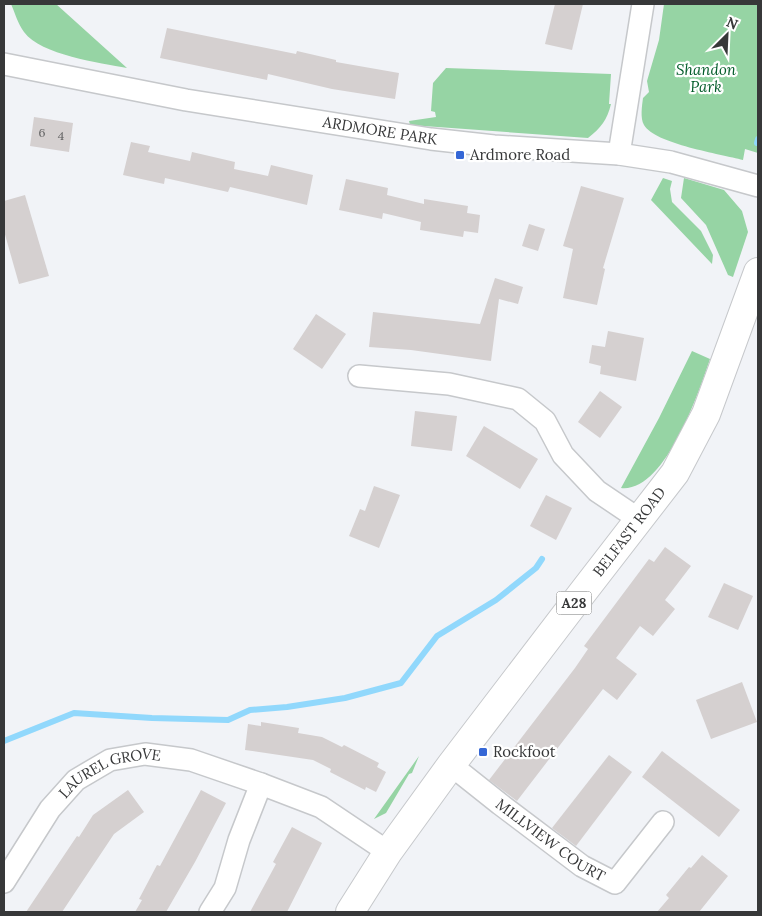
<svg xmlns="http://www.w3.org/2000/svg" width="762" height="916" font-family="Lora,serif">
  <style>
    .green { fill: #96d4a4 }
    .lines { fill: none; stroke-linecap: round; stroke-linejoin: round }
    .stream { stroke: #91d8fc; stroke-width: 6 }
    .building { fill: #d5d0d0 }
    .street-casing { stroke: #c6c8cb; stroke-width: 24 }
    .highway-casing { stroke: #c6c8cb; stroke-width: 30 }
    .street { stroke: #fff; stroke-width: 21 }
    .highway { stroke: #fff; stroke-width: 28 }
    .poi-dot { fill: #3567d6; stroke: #fff; stroke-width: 2 }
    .labels { text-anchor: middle; stroke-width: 4.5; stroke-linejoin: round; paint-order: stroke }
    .number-label { font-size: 12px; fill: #5e5e5f }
    .shield { fill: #fff; stroke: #737474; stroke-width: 1 }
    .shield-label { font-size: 14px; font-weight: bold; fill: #373839 }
    .park-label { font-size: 15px; font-style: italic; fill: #035c2a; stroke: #fff }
    .street-label { font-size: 15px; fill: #373839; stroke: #fff }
    .poi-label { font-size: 15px; fill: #373839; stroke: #fff; text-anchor: start }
  </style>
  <rect width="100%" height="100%" fill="#f1f3f7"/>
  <!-- green -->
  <g class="green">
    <path d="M11,4H56L127,68C100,63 41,55 24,32C18,24 15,13 11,4Z"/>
    <path d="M664,4H758V153L745,149L743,160C721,154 655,144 644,125C640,118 642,106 643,98L649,92L647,81L659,40Z"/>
    <path d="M446,68L611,74L609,104H611C607,120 601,128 588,138L410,125L409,121L436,117L435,112L431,111L433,83Z"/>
    <polygon points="663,178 672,181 670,189 672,202 701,231 713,255 712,264 651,200"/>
    <polygon points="684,178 724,190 742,211 748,232 733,277 728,275 706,225 681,198"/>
    <path d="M692,351L710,359C699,392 665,493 621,488L659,418Z"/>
    <polygon points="419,756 412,773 409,774 386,813 374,819"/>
  </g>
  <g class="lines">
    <!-- stream -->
    <g class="stream">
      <polyline points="757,143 758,139"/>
      <polyline points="4,741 74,713 152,718 228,720 250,710 287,707 345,698 401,683 437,636 496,600 536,568 542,559"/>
    </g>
  </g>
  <!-- building -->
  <g class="building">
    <polygon points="555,4 583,4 572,50 545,44"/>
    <polygon points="167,28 296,54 297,51 336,60 336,62 399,73 395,99 332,89 268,74 267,80 160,58"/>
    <polygon points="34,117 73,123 69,152 30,146"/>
    <polygon points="131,142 150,146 148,152 190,161 192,152 235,162 234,169 268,176 271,165 313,175 307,205 230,187 228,192 165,178 164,184 123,175"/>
    <polygon points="346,179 388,188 387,195 424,204 424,199 468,206 467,213 480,215 478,233 464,231 463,237 420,230 421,222 383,213 382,219 339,210"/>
    <polygon points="581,186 624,198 603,268 605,269 597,305 563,298 573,249 563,246"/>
    <polygon points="25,195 49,276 19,284 4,231 4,201"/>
    <polygon points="529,224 545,229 538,251 522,246"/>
    <polygon points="495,278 523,287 518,304 499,299 491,361 411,350 369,347 373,312 480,324"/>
    <polygon points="316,314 346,334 322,369 293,349"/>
    <polygon points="608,331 644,338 636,381 600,374 601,366 589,363 592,345 605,347"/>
    <polygon points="600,391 622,407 600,438 578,422"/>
    <polygon points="415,411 457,416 452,451 411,446"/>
    <polygon points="484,426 538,459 520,489 466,456"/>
    <polygon points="374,486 400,495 379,548 349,536 360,509 365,511"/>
    <polygon points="546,495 572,508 556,540 530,526"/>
    <polygon points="665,547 691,566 665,600 675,609 653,636 640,626 616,658 637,674 617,700 603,689 517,801 489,780 575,668 588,649 584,646 649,559 654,562"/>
    <polygon points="724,583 753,596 738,630 708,617"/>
    <polygon points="742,682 757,722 711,739 696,700"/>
    <polygon points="261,722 299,728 298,733 322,737 342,747 344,745 379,763 377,767 386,772 376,792 366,787 365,790 330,772 331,769 313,760 245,750 248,724 261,726"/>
    <polygon points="662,751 740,810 719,837 642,777"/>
    <polygon points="609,755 632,772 576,846 552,828"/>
    <polygon points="128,790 144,812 114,834 62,912 26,912 77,836 79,837 93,815"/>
    <polygon points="201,790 226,803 195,862 166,912 135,912 142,900 139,899 157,865 160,866"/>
    <polygon points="292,827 322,843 287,912 250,912 276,864 273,862"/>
    <polygon points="702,855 728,876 699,912 657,912 669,898 666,895 689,867 691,868"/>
  </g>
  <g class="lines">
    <!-- street casing -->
    <g class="street-casing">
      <g id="street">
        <path id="s1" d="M4,64L186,100L431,139L494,146L619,154L671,162L758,186"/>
        <polyline points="619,154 643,4"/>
        <polyline points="359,376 449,384 518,399 545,421 563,455 597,491 640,520"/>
        <path id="s2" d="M451,765L500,804L582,866L615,883L663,822"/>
        <path id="s3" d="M4,882L50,809L76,780L110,760L145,754L191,760L261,784L321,807L388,852"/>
        <polyline points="210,912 225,888 239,840 261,784"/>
      </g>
    </g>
    <!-- highway casing -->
    <g class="highway-casing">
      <g id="highway">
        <path id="s4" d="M350,912L388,852L451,765L583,592L675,473L706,414L758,272"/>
      </g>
    </g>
    <!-- street -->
    <use href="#street" class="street"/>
    <!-- highway -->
    <use href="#highway" class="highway"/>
  </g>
  <!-- markers -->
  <g class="poi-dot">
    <rect x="455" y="150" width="10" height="10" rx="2.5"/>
    <rect x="478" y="747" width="10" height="10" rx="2.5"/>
  </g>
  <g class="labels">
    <!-- number labels -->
    <g class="number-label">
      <text x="42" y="137">6</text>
      <text x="61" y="140">4</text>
    </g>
    <!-- shield labels -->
    <rect class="shield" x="556.5" y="591.5" width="35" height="23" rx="4"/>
    <g class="shield-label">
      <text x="574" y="608">A28</text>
    </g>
    <!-- park labels -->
    <g class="park-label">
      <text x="706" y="75">Shandon<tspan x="706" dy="17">Park</tspan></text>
    </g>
    <!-- street labels -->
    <g class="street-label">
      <text dy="5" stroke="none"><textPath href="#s1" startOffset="382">ARDMORE PARK</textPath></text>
      <text dy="5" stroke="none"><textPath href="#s4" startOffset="472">BELFAST ROAD</textPath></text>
      <text dy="5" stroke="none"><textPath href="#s3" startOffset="160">LAUREL GROVE</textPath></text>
      <text dy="5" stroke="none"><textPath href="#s2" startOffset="125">MILLVIEW COURT</textPath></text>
    </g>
    <!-- poi labels -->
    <g class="poi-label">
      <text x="470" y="160">Ardmore Road</text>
      <text x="493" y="757">Rockfoot</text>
    </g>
  </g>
  <!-- border -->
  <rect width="762" height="916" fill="none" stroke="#373839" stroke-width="10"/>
  <!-- north arrow -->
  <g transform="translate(727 35) rotate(24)" stroke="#ffffff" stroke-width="4" paint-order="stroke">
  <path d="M0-4L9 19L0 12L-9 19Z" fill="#373839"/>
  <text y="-8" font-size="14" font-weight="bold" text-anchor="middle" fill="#373839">N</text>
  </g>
</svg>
